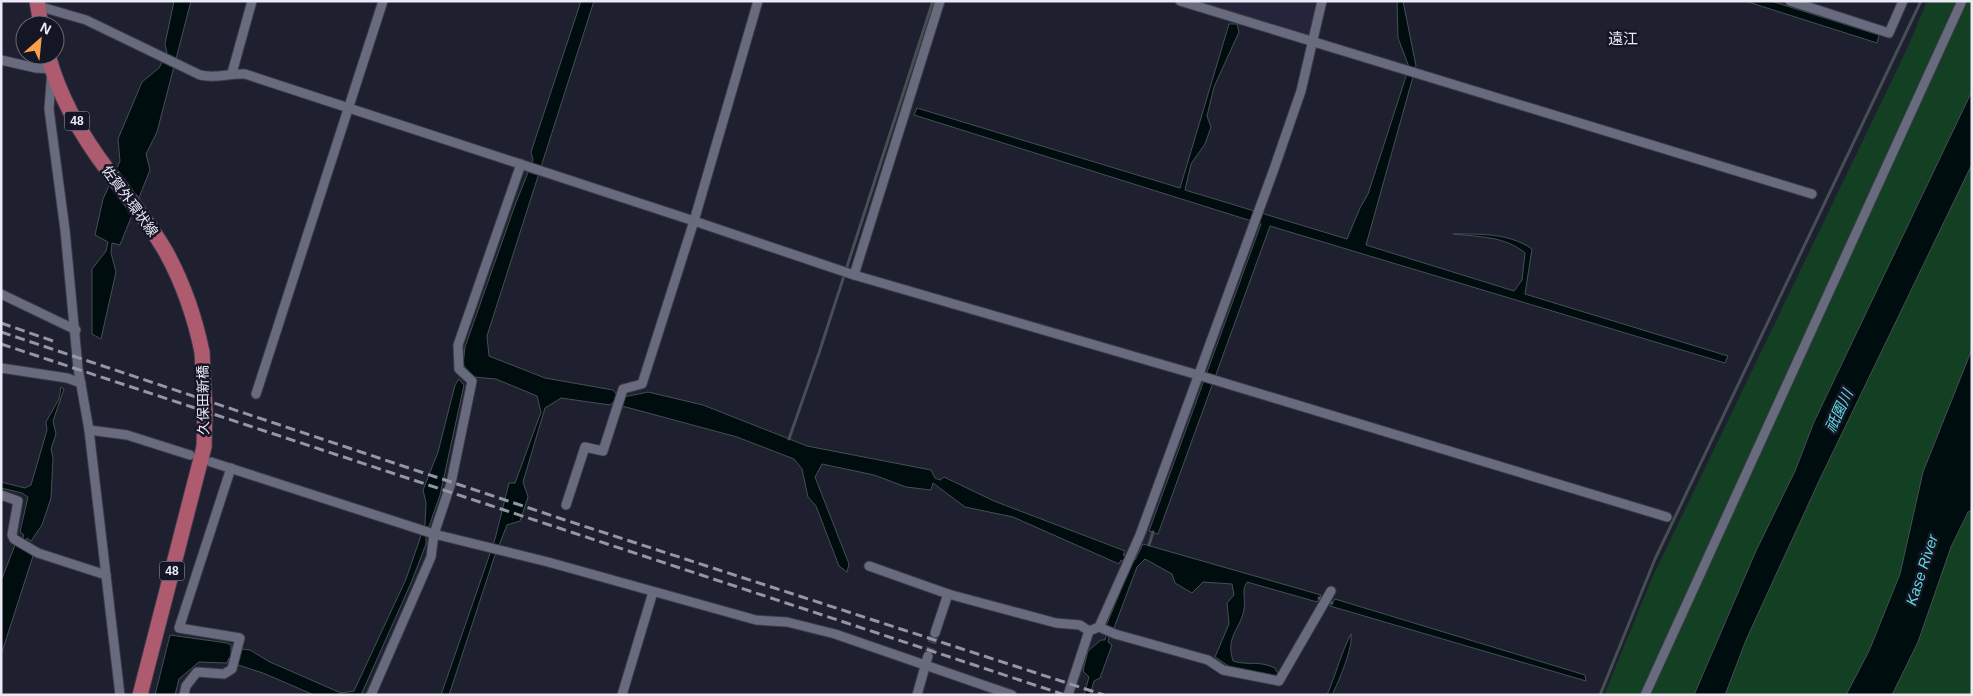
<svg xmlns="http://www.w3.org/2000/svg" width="1973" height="696" font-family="Arial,'Noto Sans JP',sans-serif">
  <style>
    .built { fill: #24253b }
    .green { fill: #133f23 }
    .water { fill: #000d0e; stroke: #464f54 }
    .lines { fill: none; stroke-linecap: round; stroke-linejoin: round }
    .stream { stroke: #464f54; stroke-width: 3 }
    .street-tunnel { stroke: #3c3d4d; stroke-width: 9; stroke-dasharray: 9 4.5; stroke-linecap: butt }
    .street-casing { stroke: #3a3a48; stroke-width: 11 }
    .primary-casing { stroke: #3a3a48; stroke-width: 17 }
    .street { stroke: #686a7e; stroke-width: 9 }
    .primary { stroke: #ae5b70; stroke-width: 15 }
    .rail { stroke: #9596a4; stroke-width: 3; stroke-dasharray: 10 5; stroke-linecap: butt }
    .primary-bridge-casing { stroke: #3a3a48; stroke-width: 17; stroke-linecap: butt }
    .primary-bridge { stroke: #ae5b70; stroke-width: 15 }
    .labels { text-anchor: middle; stroke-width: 5; stroke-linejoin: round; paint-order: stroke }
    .shield { fill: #151625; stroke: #a9aab7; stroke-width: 1 }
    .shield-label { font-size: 12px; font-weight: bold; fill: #e9eaf6 }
    .street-label { font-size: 14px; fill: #e9eaf6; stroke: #151625 }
    .neighbourhood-label { font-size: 15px; fill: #e9eaf6; stroke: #151625 }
    .water-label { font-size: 15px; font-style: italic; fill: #61d9dd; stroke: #151625 }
  </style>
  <rect width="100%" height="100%" fill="#1e1f2f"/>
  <!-- built -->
  <polygon class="built" points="1194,1 1318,1 1308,44"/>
  <!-- green -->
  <g class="green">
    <polygon points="1927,1 1972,1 1972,91 1814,422 1795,471 1755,553 1694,695 1604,695 1652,578 1906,51"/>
    <polygon points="1972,164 1972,349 1923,472 1900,574 1869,651 1846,695 1725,695 1746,640 1819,481"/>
    <polygon points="1972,510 1972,695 1892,695 1918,642 1951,547 1969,512"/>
  </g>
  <!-- water -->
  <g class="water">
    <polygon points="174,1 191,1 157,132 146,154 150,170 120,245 112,243 111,253 116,272 101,339 92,334 92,269 106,251 108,242 95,235 103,199 120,161 118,139 142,82 159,68 167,53 165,44"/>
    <path d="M581,1H594L487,336L489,356L545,378L613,390L617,395L624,397L648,392L703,405L807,446L931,470L935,478L940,480L944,477L994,501L1125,551L1123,555L1135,560L1143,544L1321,595L1317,602L1247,582C1241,591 1246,599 1244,609C1241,629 1225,636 1233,661C1249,666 1258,660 1275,668L1278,674L1273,678L1233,669L1215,657L1229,624L1227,603L1234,595L1232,584L1203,582L1192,593L1175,583L1172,574L1145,559L1137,567L1114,628H1111L1108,642L1112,645L1100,678L1094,681L1090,695H1084L1089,677L1083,671L1088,651L1101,640H1105L1109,627L1106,626L1131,565L1121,560L1119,564L1013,517L965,507L933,483L931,490L906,487L874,475L822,464L815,477L849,564L847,572L839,566L816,506L808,497L802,469L794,459L737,437L622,406V402L616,400L610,405L561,398L545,408L523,482L528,497L520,521L507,525L494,558L449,695H441L495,539L509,483H515L541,412L537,396L496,379L474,377L463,365L465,347L515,205L533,160L531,152Z"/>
    <path d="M1397,1H1403L1416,66L1366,245L1514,291L1522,280L1525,253C1505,236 1479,237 1453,234C1481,234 1509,233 1532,249L1525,294L1728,356L1725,363L1270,226L1158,534L1149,531L1261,224L914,115L917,108L1180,188L1229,24H1237L1239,32L1214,87L1207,116L1211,127L1205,144L1191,164L1185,190L1347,239L1360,208L1368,194L1409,67L1398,38Z"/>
    <polygon points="1745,1 1771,1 1879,35 1877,43"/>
    <polygon points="1972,91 1972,164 1819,481 1746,640 1725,695 1694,695 1755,553 1795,471 1814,422"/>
    <polygon points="1972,349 1972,510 1968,512 1951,547 1918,642 1892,695 1846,695 1869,651 1900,574 1923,472"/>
    <polygon points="459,379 464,385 440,495 426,535 426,544 411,583 361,695 314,695 263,673 238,665 238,660 229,658 227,663 199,662 179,679 175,695 155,695 170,635 227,643 231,645 231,654 239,655 242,649 250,650 270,662 341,693 354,691 406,579 425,524 426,503 423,490 438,452 455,385"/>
    <polygon points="61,387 64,389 53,421 56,434 51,449 53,458 51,498 42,525 31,541 27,538 24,548 33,556 1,655 1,581 15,545 19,546 24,535 20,532 28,497 22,493 1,488 1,482 25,488 31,485 47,430 46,422 59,399"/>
    <polygon points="1335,599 1585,675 1586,681 1330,606"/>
    <path d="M1351,634C1353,648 1339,681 1332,695H1327C1336,674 1341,653 1351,634Z"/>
  </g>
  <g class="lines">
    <!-- stream -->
    <g class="stream">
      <polyline points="789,439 819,353 933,1"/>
      <polyline points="1149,545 1153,532"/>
      <polyline points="1319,598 1332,603"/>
      <polyline points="1600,695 1655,559 1921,1"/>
    </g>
    <!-- street-tunnel -->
    <polyline class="street-tunnel" points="928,656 935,633"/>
    <!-- street casing -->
    <g class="street-casing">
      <g id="street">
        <polyline points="1180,1 1812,194"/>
        <polyline points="1790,1 1889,33 1903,1"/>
        <path d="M38,6L86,20L200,75C217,79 228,73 245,74L694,221L854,275L1198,375L1667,517"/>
        <polyline points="1,60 36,68 52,69 49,109 65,230 78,368 89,430 120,695"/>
        <polyline points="232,73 252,1"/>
        <polyline points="854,275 940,1"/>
        <polyline points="1,294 76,330"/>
        <polyline points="1,368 67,378 81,383"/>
        <polyline points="256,394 383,1"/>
        <polyline points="89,430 127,435 190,455"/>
        <polyline points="211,462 434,534 548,562 756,620 787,622 835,634 1012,695"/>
        <polyline points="1,495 18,501 12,535 14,539 38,553 106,575"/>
        <polyline points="566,505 585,447 603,451 623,389 642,384 694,221 758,1"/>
        <polyline points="869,566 948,594 1056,623 1080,625 1089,631"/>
        <polyline points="1099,627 1115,634 1208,660 1223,670 1279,681 1331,591"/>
        <polyline points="935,633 948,594"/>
        <polyline points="184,695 186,686 197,672 224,674 232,669 240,638 179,628 231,468"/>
        <polyline points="371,695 431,557 434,534 451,483 472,381 459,369 458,345 521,164"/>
        <polyline points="622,695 653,592"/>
        <polyline points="917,695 928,656"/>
        <polyline points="1068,695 1089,631 1099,627 1140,535 1274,169 1301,91 1322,1"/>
        <polyline points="1645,695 1962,1"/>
      </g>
    </g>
    <!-- primary casing -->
    <g class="primary-casing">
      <g id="primary">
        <polyline points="37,1 41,25"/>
        <path d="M48,55C59,96 83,138 109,172C129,198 150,224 166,252C183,283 195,318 202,352"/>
        <polyline points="140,695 204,447"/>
      </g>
    </g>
    <!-- street -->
    <use href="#street" class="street"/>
    <!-- primary -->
    <use href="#primary" class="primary"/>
    <!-- rail -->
    <g class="rail">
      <polyline points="1,323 56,342"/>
      <polyline points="1,332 562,519 1104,695"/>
      <polyline points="1,344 1065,695"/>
    </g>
    <!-- primary-bridge casing -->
    <g class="primary-bridge-casing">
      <polyline id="primary-bridge" points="202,352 205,411 204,447"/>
    </g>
    <!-- primary-bridge -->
    <use href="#primary-bridge" class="primary-bridge"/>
  </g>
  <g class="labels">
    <!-- shield labels -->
    <g class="shield">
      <rect x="64.5" y="111.5" width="25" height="19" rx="4"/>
      <rect x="159.5" y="561.5" width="25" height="19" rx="4"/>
    </g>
    <g class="shield-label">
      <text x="77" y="125">48</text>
      <text x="172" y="575">48</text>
    </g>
    <!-- street labels -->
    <g class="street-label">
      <text transform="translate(130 201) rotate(54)" y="5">佐賀外環状線</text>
      <text transform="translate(203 400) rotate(-91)" y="5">久保田新橋</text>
    </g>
    <!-- neighbourhood labels -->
    <g class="neighbourhood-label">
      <text x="1623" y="44">遠江</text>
    </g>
    <!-- water labels -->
    <g class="water-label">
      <text transform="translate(1839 411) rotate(-65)" y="5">祇園川</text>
      <text transform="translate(1922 570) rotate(-72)" y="5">Kase River</text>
    </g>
  </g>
  <!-- border -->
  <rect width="1973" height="696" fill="none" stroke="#e9eaf6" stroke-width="5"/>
  <!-- north arrow -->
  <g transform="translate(40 40) rotate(27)"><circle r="24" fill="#151625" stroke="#6a6b79"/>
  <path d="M0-4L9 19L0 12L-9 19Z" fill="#f9a04c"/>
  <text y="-8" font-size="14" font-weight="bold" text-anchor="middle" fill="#e9eaf6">N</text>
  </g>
</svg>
